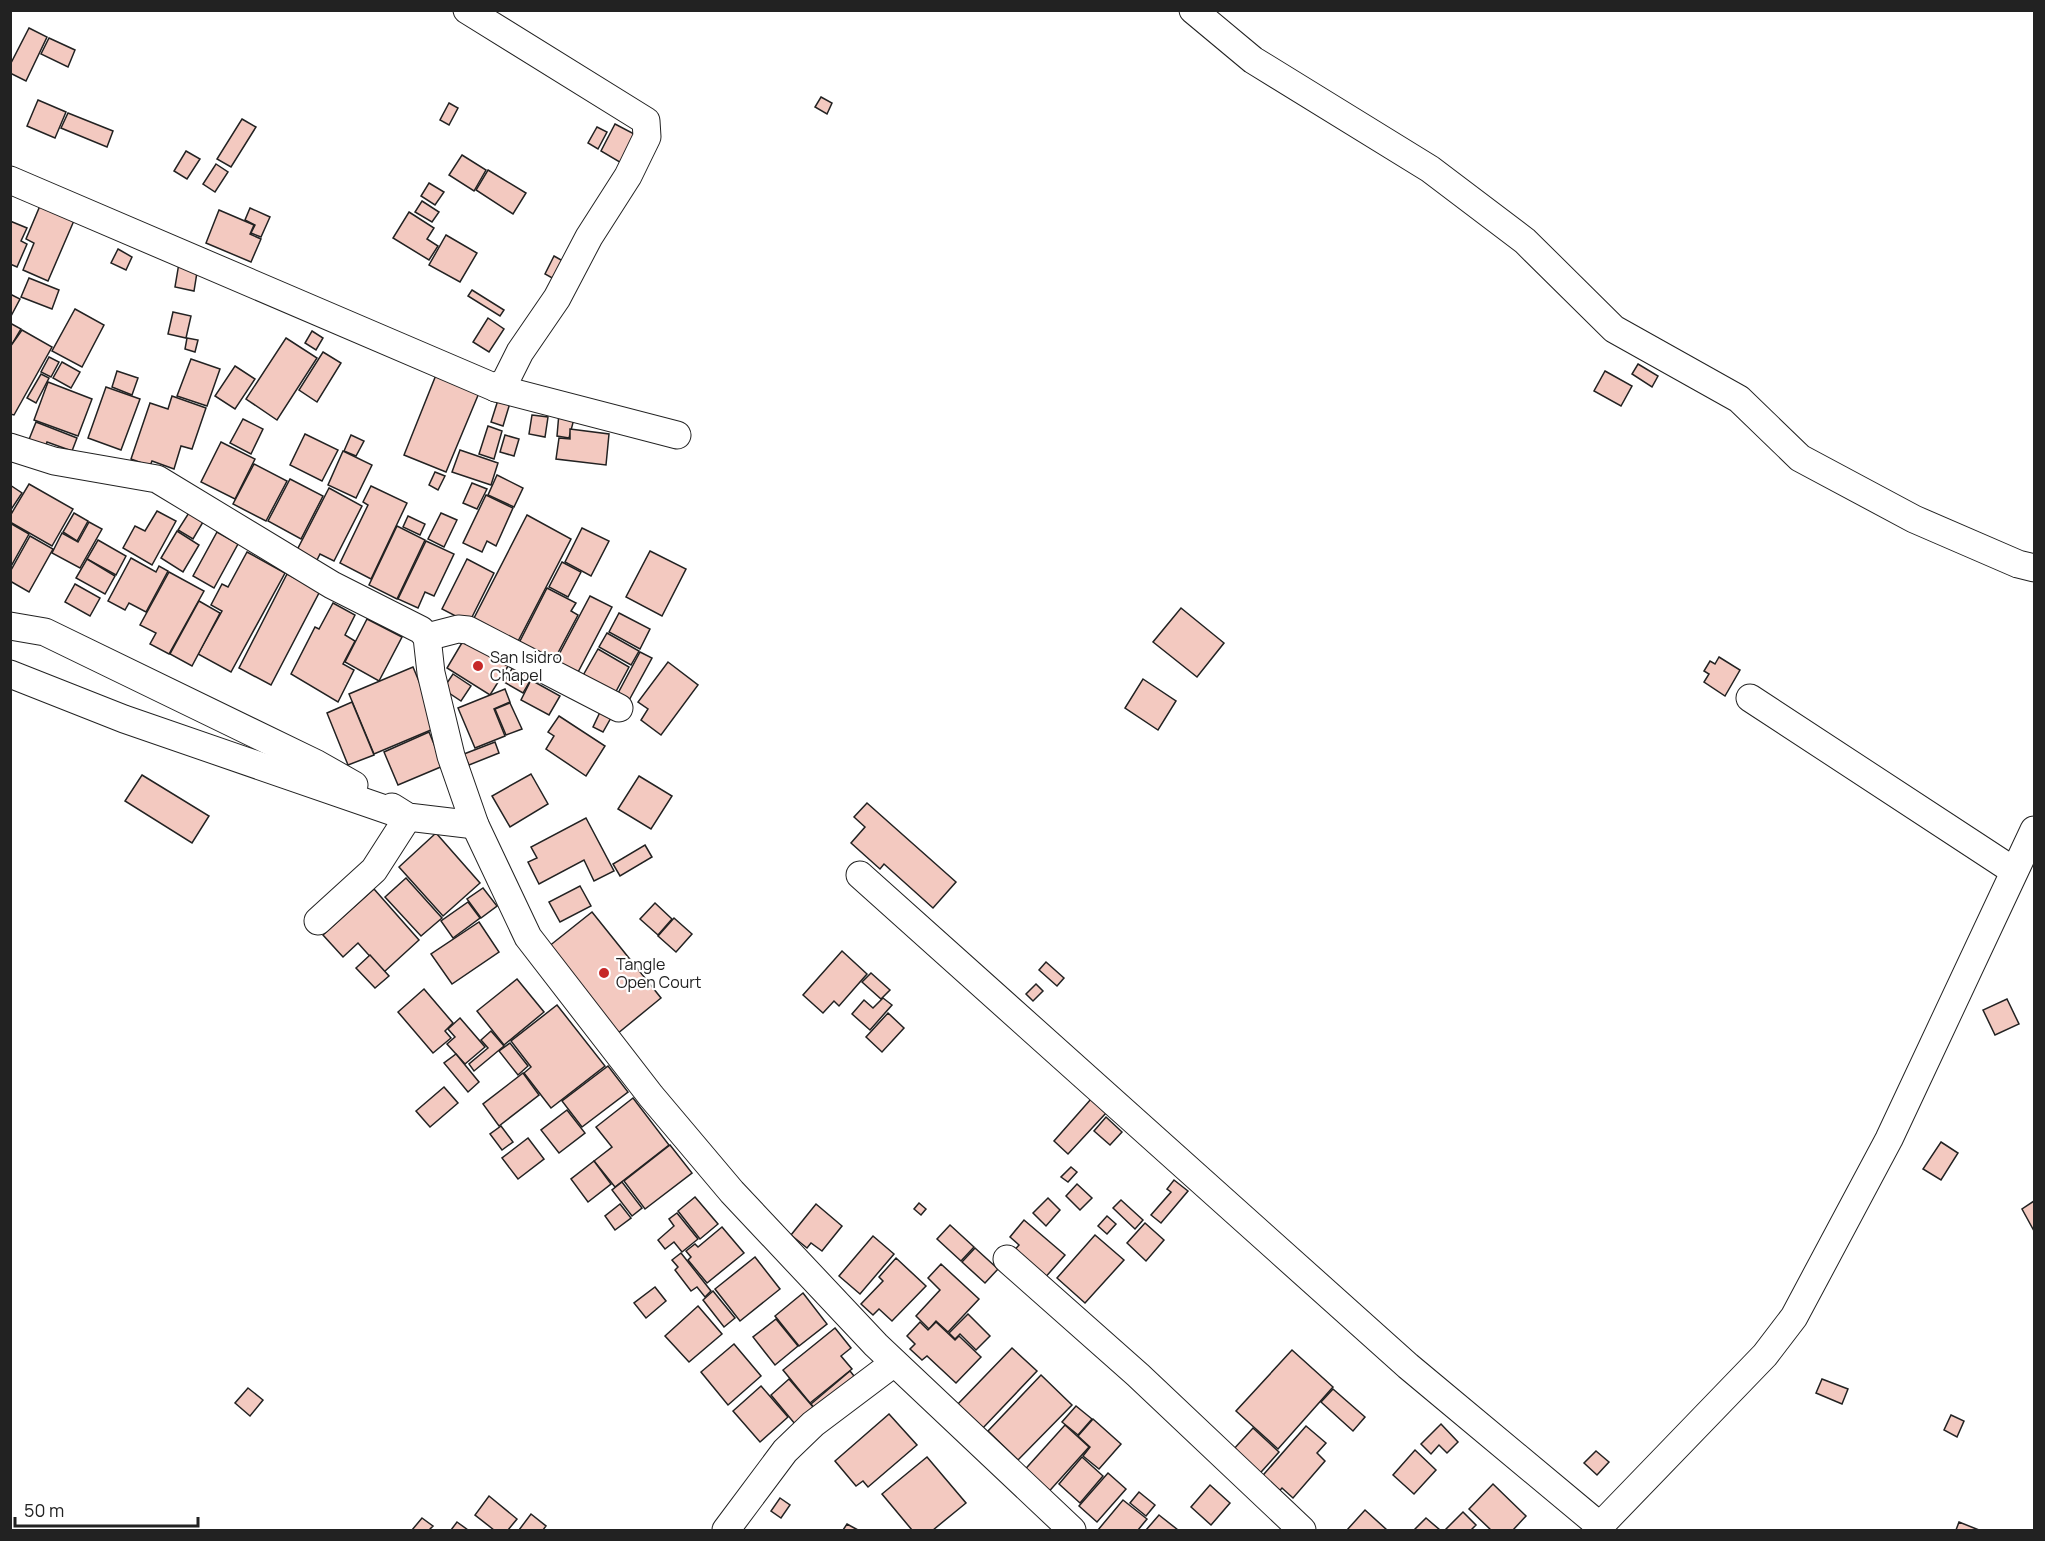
<svg xmlns="http://www.w3.org/2000/svg" width="2045" height="1541" font-family="Manrope,sans-serif">
  <style>
    .building { fill: #f3c9c0; stroke: #222; stroke-width: 1.5 }
    .lines { fill: none; stroke-linecap: round; stroke-linejoin: round }
    .minor-casing { stroke: #222; stroke-width: 29 }
    .minor { stroke: #fff; stroke-width: 27 }
    .poi-dot { fill: #c62828; stroke: #fff; stroke-width: 2 }
    .labels { text-anchor: middle; stroke-width: 4.5; stroke-linejoin: round; paint-order: stroke }
    .poi-label { font-size: 16px; fill: #222; stroke: #fff; text-anchor: start }
  </style>
  <rect width="100%" height="100%" fill="#fff"/>
  <!-- building -->
  <g class="building">
    <polygon points="29,28 47,37 26,81 10,73 10,65"/>
    <polygon points="49,38 75,50 68,67 41,54"/>
    <polygon points="821,97 832,103 827,114 815,107"/>
    <polygon points="38,100 66,112 55,138 27,126"/>
    <polygon points="449,103 458,108 449,125 440,120"/>
    <polygon points="68,113 113,131 107,147 61,128"/>
    <polygon points="242,119 256,127 231,167 217,159"/>
    <polygon points="615,124 638,136 623,164 601,151"/>
    <polygon points="597,127 607,132 598,149 588,143"/>
    <polygon points="186,151 200,159 187,179 174,171"/>
    <polygon points="462,155 486,170 474,191 449,175"/>
    <polygon points="216,164 228,172 215,192 203,184"/>
    <polygon points="488,170 526,193 513,214 476,190"/>
    <polygon points="429,183 444,192 435,205 421,196"/>
    <polygon points="42,201 76,216 48,281 23,270 34,243 26,239"/>
    <polygon points="422,201 439,212 432,222 415,212"/>
    <polygon points="250,208 270,217 261,237 251,233 255,225 245,220"/>
    <polygon points="219,210 254,225 250,234 261,239 251,262 206,243"/>
    <polygon points="409,212 434,228 427,239 438,246 429,260 393,238"/>
    <polygon points="10,221 27,228 21,241 27,244 17,267 10,264"/>
    <polygon points="446,235 477,253 460,282 429,265"/>
    <polygon points="118,249 132,257 126,270 111,263"/>
    <polygon points="554,256 563,261 554,279 545,274"/>
    <polygon points="179,263 198,266 194,291 175,287"/>
    <polygon points="29,278 59,290 52,309 21,297"/>
    <polygon points="472,290 504,310 500,316 468,296"/>
    <polygon points="10,294 20,299 10,318"/>
    <polygon points="75,309 104,325 82,367 52,351"/>
    <polygon points="173,312 191,316 186,338 168,334"/>
    <polygon points="488,318 504,329 489,352 473,342"/>
    <polygon points="10,323 21,329 11,346 10,346"/>
    <polygon points="22,330 52,347 14,415 10,414 10,347"/>
    <polygon points="312,331 323,338 316,350 305,343"/>
    <polygon points="187,338 198,340 195,352 185,349"/>
    <polygon points="286,338 317,358 277,420 246,399"/>
    <polygon points="323,352 341,363 317,402 299,390"/>
    <polygon points="49,357 59,362 51,377 41,372"/>
    <polygon points="191,359 220,369 207,406 177,396"/>
    <polygon points="62,362 80,372 71,388 53,378"/>
    <polygon points="1638,364 1658,376 1652,387 1632,374"/>
    <polygon points="235,366 255,379 235,409 215,396"/>
    <polygon points="117,371 138,378 132,395 112,387"/>
    <polygon points="1605,371 1632,386 1621,406 1594,391"/>
    <polygon points="41,374 49,378 36,403 27,398"/>
    <polygon points="436,375 479,393 446,472 404,455"/>
    <polygon points="48,382 92,399 78,436 34,420"/>
    <polygon points="106,387 140,399 121,450 88,438"/>
    <polygon points="172,396 206,408 192,449 181,446 174,469 152,461 150,466 131,459 150,403 168,409"/>
    <polygon points="498,400 510,403 503,426 491,422"/>
    <polygon points="559,413 575,415 569,438 557,436"/>
    <polygon points="532,415 548,417 545,437 529,434"/>
    <polygon points="243,419 263,429 251,454 230,443"/>
    <polygon points="36,422 77,438 72,451 47,442 45,448 28,442"/>
    <polygon points="488,426 502,431 494,459 479,454"/>
    <polygon points="570,429 609,434 606,465 556,459 559,438 570,439"/>
    <polygon points="305,434 338,450 322,481 290,465"/>
    <polygon points="351,435 364,441 356,456 344,451"/>
    <polygon points="505,435 519,439 514,456 500,452"/>
    <polygon points="221,442 255,459 235,499 201,482"/>
    <polygon points="460,450 498,463 491,485 452,472"/>
    <polygon points="343,451 372,465 356,498 328,485"/>
    <polygon points="254,464 287,481 266,521 233,504"/>
    <polygon points="435,472 445,476 438,490 429,485"/>
    <polygon points="497,475 523,488 514,507 488,495"/>
    <polygon points="290,479 323,496 301,539 268,521"/>
    <polygon points="472,483 487,489 477,509 463,503"/>
    <polygon points="29,484 73,509 52,546 10,522 10,516"/>
    <polygon points="10,485 22,493 10,511"/>
    <polygon points="371,486 407,503 371,579 340,563 368,505 363,502"/>
    <polygon points="329,488 362,506 334,561 320,554 316,562 296,552"/>
    <polygon points="486,495 513,508 496,546 487,541 482,552 463,543"/>
    <polygon points="192,508 206,517 193,539 178,530"/>
    <polygon points="157,511 176,521 152,565 123,548 135,526 145,531"/>
    <polygon points="74,513 88,521 77,541 63,532"/>
    <polygon points="441,513 457,520 444,547 428,539"/>
    <polygon points="527,515 571,539 515,647 471,624"/>
    <polygon points="408,516 425,524 420,535 403,527"/>
    <polygon points="89,522 102,529 80,568 52,553 62,533 78,542"/>
    <polygon points="10,523 29,534 10,568"/>
    <polygon points="397,526 425,540 397,599 369,585"/>
    <polygon points="582,528 609,541 591,576 565,562"/>
    <polygon points="177,531 199,545 183,572 161,558"/>
    <polygon points="217,532 238,544 214,588 193,576"/>
    <polygon points="30,536 53,549 29,592 10,581 10,572"/>
    <polygon points="98,540 126,556 116,575 87,559"/>
    <polygon points="426,541 454,554 434,596 425,592 418,608 398,599"/>
    <polygon points="650,551 686,569 662,616 626,597"/>
    <polygon points="247,552 285,573 231,672 198,654 222,611 211,605 222,584 228,587"/>
    <polygon points="131,558 156,572 159,566 168,571 146,612 129,603 125,610 108,601"/>
    <polygon points="87,559 115,576 105,594 76,578"/>
    <polygon points="467,559 494,573 469,623 442,609"/>
    <polygon points="562,562 581,572 568,597 549,587"/>
    <polygon points="169,572 204,591 169,654 150,644 156,633 140,625"/>
    <polygon points="287,574 320,591 271,685 239,668"/>
    <polygon points="75,584 100,598 90,616 65,602"/>
    <polygon points="547,588 576,603 571,611 578,615 552,664 518,645"/>
    <polygon points="590,596 612,607 576,676 554,664"/>
    <polygon points="199,601 220,613 192,666 170,654"/>
    <polygon points="333,603 355,615 345,635 355,641 343,664 354,670 338,702 291,674 315,627 319,629"/>
    <polygon points="1181,608 1224,643 1197,677 1153,642"/>
    <polygon points="619,613 650,629 640,649 609,632"/>
    <polygon points="367,619 402,637 379,681 345,662"/>
    <polygon points="607,633 639,651 631,665 599,647"/>
    <polygon points="463,641 510,663 490,695 447,668"/>
    <polygon points="598,649 629,667 613,697 581,679"/>
    <polygon points="640,652 652,658 627,704 616,697"/>
    <polygon points="1719,657 1740,670 1725,696 1704,682 1709,674 1704,671 1710,661 1715,664"/>
    <polygon points="516,662 535,672 523,693 504,682"/>
    <polygon points="668,662 698,685 661,735 641,720 648,709 638,702"/>
    <polygon points="413,667 438,727 374,754 349,694"/>
    <polygon points="453,674 471,686 461,701 443,689"/>
    <polygon points="1143,679 1176,701 1158,730 1125,708"/>
    <polygon points="531,680 560,696 549,715 521,700"/>
    <polygon points="505,689 510,702 494,709 505,736 475,748 458,708"/>
    <polygon points="352,702 374,755 348,765 327,713"/>
    <polygon points="510,703 522,729 506,735 495,709"/>
    <polygon points="601,710 612,716 603,732 593,727"/>
    <polygon points="559,716 605,746 586,776 546,749 554,736 548,732"/>
    <polygon points="429,732 443,766 398,785 384,752"/>
    <polygon points="495,742 499,753 469,765 464,754"/>
    <polygon points="531,774 548,804 510,827 492,796"/>
    <polygon points="142,775 209,816 192,843 125,801"/>
    <polygon points="639,776 672,796 651,829 618,809"/>
    <polygon points="867,803 956,882 933,908 884,864 880,869 851,843 865,827 854,817"/>
    <polygon points="586,818 614,871 594,881 584,860 539,884 528,862 537,858 531,847"/>
    <polygon points="436,833 480,883 443,916 399,867"/>
    <polygon points="645,845 652,857 620,876 613,864"/>
    <polygon points="406,878 442,918 421,936 385,897"/>
    <polygon points="580,886 591,906 560,922 549,902"/>
    <polygon points="483,888 497,906 481,918 467,899"/>
    <polygon points="374,889 419,940 384,972 358,943 343,957 323,935"/>
    <polygon points="468,902 480,918 453,938 441,921"/>
    <polygon points="655,903 672,919 658,935 640,919"/>
    <polygon points="592,912 661,998 617,1034 548,947"/>
    <polygon points="674,918 692,934 676,952 658,936"/>
    <polygon points="479,922 499,952 452,984 431,954"/>
    <polygon points="842,951 867,974 839,1006 834,1001 823,1013 803,995"/>
    <polygon points="370,955 389,976 375,988 356,968"/>
    <polygon points="1046,962 1064,978 1057,986 1039,970"/>
    <polygon points="871,973 890,990 881,999 862,982"/>
    <polygon points="517,979 544,1012 504,1045 477,1011"/>
    <polygon points="1036,984 1043,991 1033,1001 1026,994"/>
    <polygon points="424,989 453,1023 445,1031 451,1038 433,1053 398,1012"/>
    <polygon points="883,998 892,1005 870,1030 852,1014 864,1000 873,1008"/>
    <polygon points="2007,999 2019,1024 1995,1035 1983,1010"/>
    <polygon points="557,1005 605,1066 551,1108 524,1073 531,1067 511,1041"/>
    <polygon points="888,1013 904,1028 882,1052 866,1037"/>
    <polygon points="460,1018 485,1047 465,1064 447,1044 455,1037 448,1029"/>
    <polygon points="491,1031 504,1046 474,1071 469,1064 488,1048 481,1040"/>
    <polygon points="510,1043 528,1066 518,1075 499,1051"/>
    <polygon points="456,1054 479,1082 468,1092 444,1063"/>
    <polygon points="608,1066 628,1092 582,1127 562,1101"/>
    <polygon points="523,1073 539,1095 499,1126 483,1104"/>
    <polygon points="444,1087 458,1103 430,1127 416,1111"/>
    <polygon points="633,1098 669,1145 615,1187 594,1161 612,1147 596,1127"/>
    <polygon points="1091,1099 1106,1113 1068,1154 1054,1141"/>
    <polygon points="567,1110 585,1133 559,1153 541,1130"/>
    <polygon points="1106,1117 1122,1132 1110,1145 1094,1131"/>
    <polygon points="501,1126 513,1142 502,1150 490,1134"/>
    <polygon points="528,1138 544,1159 518,1179 502,1158"/>
    <polygon points="1941,1142 1958,1153 1941,1180 1923,1169"/>
    <polygon points="670,1145 692,1173 645,1209 624,1181"/>
    <polygon points="594,1161 611,1184 588,1202 571,1179"/>
    <polygon points="1071,1167 1077,1172 1068,1182 1061,1177"/>
    <polygon points="1174,1180 1188,1191 1161,1223 1151,1215 1171,1192 1167,1189"/>
    <polygon points="622,1182 642,1208 632,1216 612,1190"/>
    <polygon points="1077,1184 1092,1198 1080,1210 1066,1196"/>
    <polygon points="695,1197 718,1224 700,1239 678,1211"/>
    <polygon points="1048,1198 1060,1210 1046,1226 1033,1213"/>
    <polygon points="1121,1200 1143,1220 1135,1229 1113,1208"/>
    <polygon points="2034,1201 2034,1231 2022,1209"/>
    <polygon points="919,1203 926,1209 921,1215 914,1209"/>
    <polygon points="620,1204 631,1218 615,1230 605,1216"/>
    <polygon points="816,1204 842,1226 822,1251 811,1243 807,1248 791,1235"/>
    <polygon points="677,1213 698,1239 682,1252 674,1242 665,1249 658,1240 674,1226 669,1219"/>
    <polygon points="1107,1216 1116,1224 1107,1234 1098,1226"/>
    <polygon points="1024,1220 1065,1255 1043,1280 1012,1253 1019,1245 1010,1237"/>
    <polygon points="1145,1223 1164,1240 1146,1261 1127,1243"/>
    <polygon points="950,1225 974,1247 961,1261 937,1239"/>
    <polygon points="722,1227 744,1253 707,1283 688,1260 691,1257 686,1251 695,1244 698,1247"/>
    <polygon points="1095,1235 1124,1260 1085,1303 1057,1278"/>
    <polygon points="873,1236 894,1254 860,1294 839,1276"/>
    <polygon points="975,1248 998,1269 985,1283 962,1262"/>
    <polygon points="681,1253 711,1291 705,1297 697,1287 691,1291 675,1270 678,1267 672,1260"/>
    <polygon points="755,1257 780,1289 740,1321 715,1289"/>
    <polygon points="896,1258 926,1286 892,1321 879,1309 873,1315 861,1304 883,1281 879,1277"/>
    <polygon points="941,1264 979,1299 948,1332 936,1321 929,1329 916,1316 940,1290 928,1278"/>
    <polygon points="655,1287 666,1301 646,1318 634,1303"/>
    <polygon points="713,1291 735,1318 724,1327 703,1300"/>
    <polygon points="803,1293 827,1324 799,1346 775,1316"/>
    <polygon points="698,1306 722,1334 689,1362 665,1336"/>
    <polygon points="968,1314 990,1336 976,1350 960,1334 955,1339 949,1333"/>
    <polygon points="776,1319 798,1346 775,1365 753,1337"/>
    <polygon points="920,1322 928,1330 936,1322 955,1340 959,1336 981,1357 956,1383 927,1356 922,1360 910,1349 915,1344 907,1336"/>
    <polygon points="835,1328 851,1348 841,1356 852,1369 810,1403 783,1370"/>
    <polygon points="734,1344 761,1376 728,1405 701,1372"/>
    <polygon points="1012,1348 1037,1371 982,1429 957,1405"/>
    <polygon points="1292,1350 1333,1387 1278,1449 1236,1411"/>
    <polygon points="850,1371 858,1381 818,1413 811,1404"/>
    <polygon points="1041,1375 1072,1405 1018,1460 988,1431"/>
    <polygon points="789,1379 819,1414 800,1430 771,1395"/>
    <polygon points="1822,1379 1848,1389 1842,1404 1816,1393"/>
    <polygon points="761,1386 788,1417 760,1442 733,1411"/>
    <polygon points="248,1388 263,1400 250,1416 235,1403"/>
    <polygon points="1333,1389 1365,1417 1353,1431 1321,1402"/>
    <polygon points="1076,1406 1092,1419 1078,1435 1062,1422"/>
    <polygon points="889,1414 917,1445 868,1487 863,1481 856,1486 835,1461"/>
    <polygon points="1951,1415 1964,1421 1957,1437 1944,1430"/>
    <polygon points="1093,1419 1121,1444 1099,1469 1083,1456 1090,1447 1078,1436"/>
    <polygon points="1441,1424 1458,1442 1447,1453 1439,1445 1431,1454 1421,1444"/>
    <polygon points="1065,1425 1089,1447 1044,1497 1020,1475"/>
    <polygon points="1306,1426 1326,1443 1317,1453 1325,1461 1293,1498 1282,1488 1275,1496 1258,1481"/>
    <polygon points="1253,1428 1279,1452 1253,1481 1232,1451"/>
    <polygon points="1415,1450 1436,1470 1414,1494 1393,1475"/>
    <polygon points="1596,1451 1609,1462 1597,1475 1584,1463"/>
    <polygon points="927,1457 966,1503 933,1530 912,1530 882,1494"/>
    <polygon points="1082,1457 1103,1476 1080,1503 1059,1484"/>
    <polygon points="1108,1473 1126,1489 1097,1522 1079,1506"/>
    <polygon points="1493,1484 1526,1516 1513,1530 1491,1530 1469,1509"/>
    <polygon points="1210,1485 1230,1503 1211,1525 1191,1507"/>
    <polygon points="1139,1492 1155,1505 1146,1516 1130,1503"/>
    <polygon points="489,1496 517,1519 508,1530 494,1530 475,1515"/>
    <polygon points="780,1498 790,1505 781,1518 771,1511"/>
    <polygon points="1123,1500 1147,1519 1138,1530 1098,1530"/>
    <polygon points="1365,1510 1387,1530 1347,1530"/>
    <polygon points="1463,1512 1476,1525 1471,1530 1445,1530"/>
    <polygon points="531,1514 546,1526 543,1530 519,1530"/>
    <polygon points="1159,1515 1178,1530 1146,1530"/>
    <polygon points="422,1518 433,1526 429,1530 412,1530"/>
    <polygon points="1426,1518 1440,1530 1414,1530"/>
    <polygon points="457,1522 468,1530 451,1530"/>
    <polygon points="1959,1522 1979,1530 1956,1530"/>
    <polygon points="847,1524 858,1530 843,1530"/>
  </g>
  <g class="lines">
    <!-- minor casing -->
    <g class="minor-casing">
      <g id="minor">
        <polyline points="467,10 646,121 647,137 628,176 589,237 557,298 520,352 506,380 496,388"/>
        <polyline points="1193,10 1253,60 1430,169 1525,241 1614,329 1739,399 1800,458 1914,519 2018,564 2034,568"/>
        <polyline points="10,180 496,388 677,435"/>
        <polyline points="10,447 54,461 157,479 332,585 421,630 427,637 431,673 451,756 475,825 528,937 651,1096 732,1192 876,1345 1072,1530"/>
        <polyline points="10,626 45,632 317,764 354,785"/>
        <polyline points="427,637 458,629 468,630 619,708"/>
        <polyline points="10,674 124,719 408,817 374,870 318,921"/>
        <polyline points="1750,698 2014,871"/>
        <polyline points="392,807 408,817 475,825"/>
        <polyline points="860,875 1408,1366 1600,1526"/>
        <polyline points="1007,1259 1138,1375 1302,1530"/>
        <polyline points="726,1530 785,1451 813,1424 894,1363"/>
        <polyline points="1596,1530 1765,1355 1794,1317 1889,1139 2034,830"/>
      </g>
    </g>
    <!-- minor -->
    <use href="#minor" class="minor"/>
  </g>
  <!-- markers -->
  <g class="poi-dot">
    <circle cx="478" cy="666" r="6"/>
    <circle cx="604" cy="973" r="6"/>
  </g>
  <g class="labels">
    <!-- poi labels -->
    <g class="poi-label">
      <text x="490" y="663">San Isidro<tspan x="490" dy="18">Chapel</tspan></text>
      <text x="616" y="970">Tangle<tspan x="616" dy="18">Open Court</tspan></text>
    </g>
  </g>
  <!-- border -->
  <rect width="2045" height="1541" fill="none" stroke="#222222" stroke-width="24"/>
  <!-- scale -->
  <path d="M15 1517v9h183v-9" fill="none" stroke="#222222" stroke-width="3"/>
  <text x="24" y="1517" font-size="18" fill="#222222" stroke="#ffffff" stroke-width="4.5" paint-order="stroke">50 m</text>
</svg>
